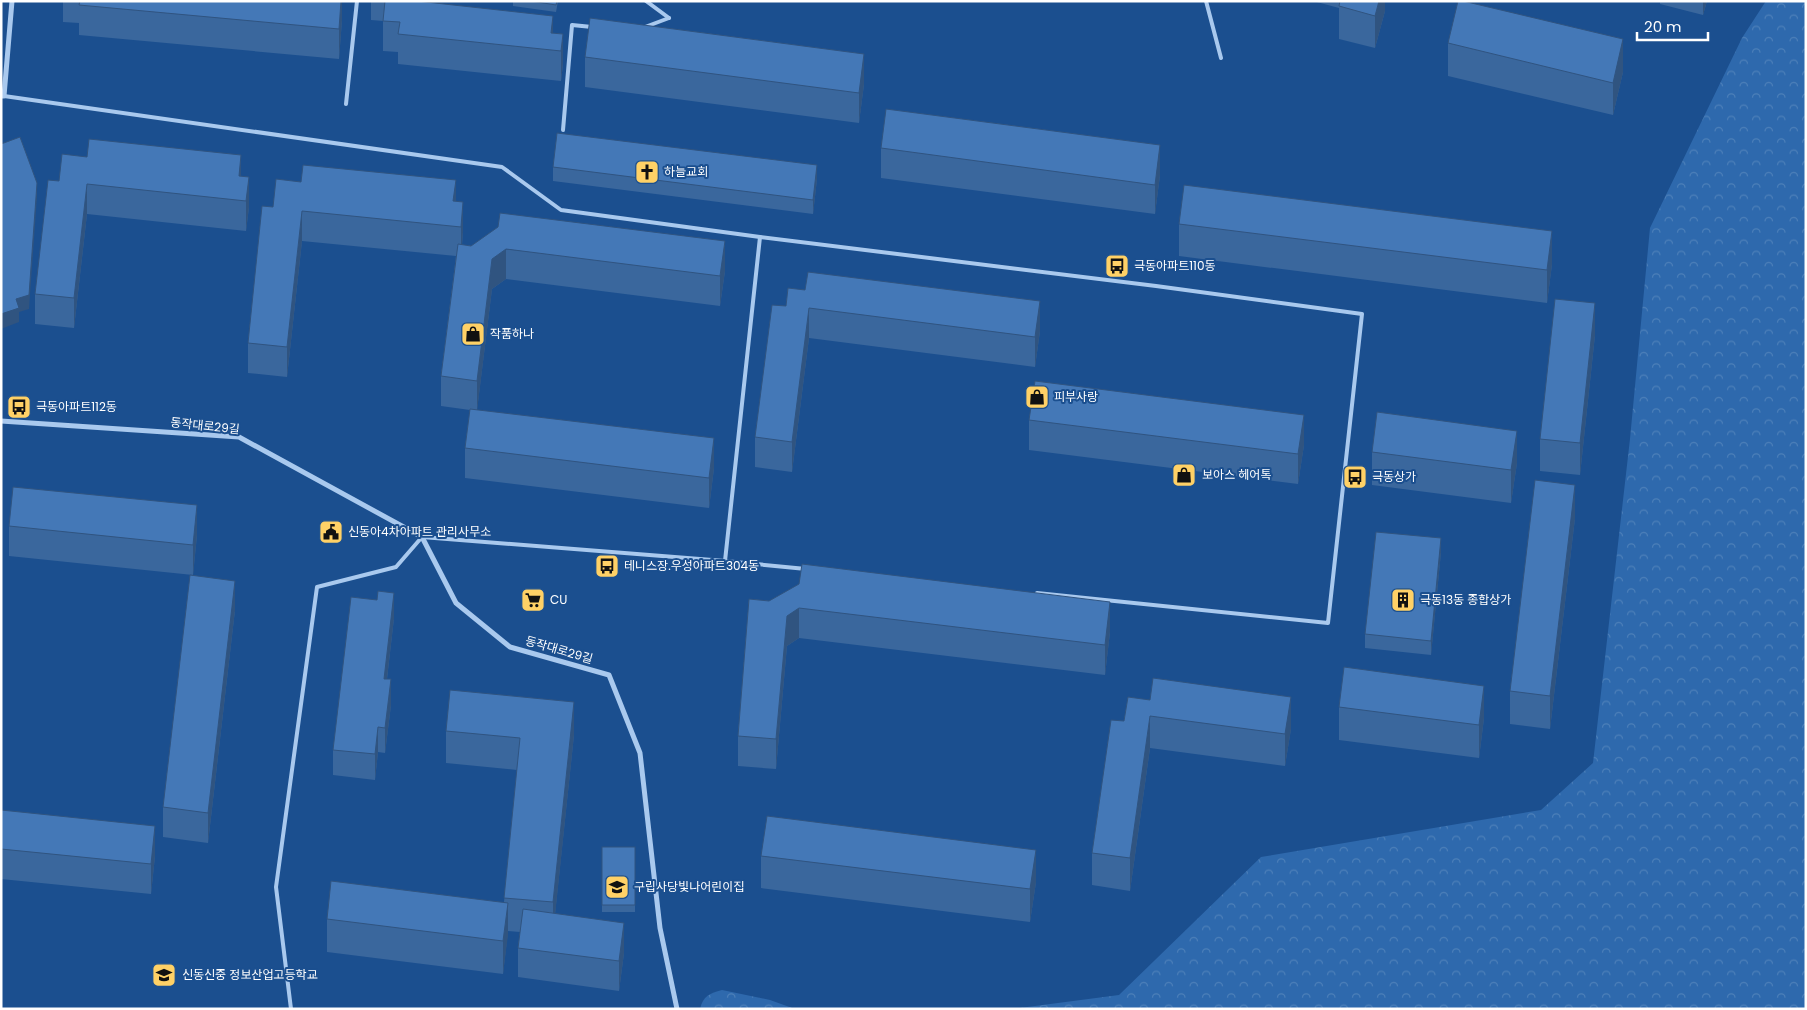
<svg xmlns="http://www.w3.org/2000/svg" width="1807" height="1010" font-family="Poppins,'Noto Sans KR',sans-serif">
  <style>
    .forest { fill: url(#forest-crowns) }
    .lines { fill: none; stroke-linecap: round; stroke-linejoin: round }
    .lane { stroke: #a9c9ee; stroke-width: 4 }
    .street { stroke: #a9c9ee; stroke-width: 5 }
    .wall { fill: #3a679d }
    .shaded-wall { fill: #305480 }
    .building { fill: #4478b7; stroke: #305480 }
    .labels { text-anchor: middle; stroke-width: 4; stroke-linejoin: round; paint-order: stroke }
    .poi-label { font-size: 12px; fill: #fff; stroke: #1b4f8f; text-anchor: start }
    .street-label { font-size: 12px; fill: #fff; stroke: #1b4f8f }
  </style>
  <defs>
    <pattern id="forest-crowns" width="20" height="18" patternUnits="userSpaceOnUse" patternTransform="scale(1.25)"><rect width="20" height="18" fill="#2e69ad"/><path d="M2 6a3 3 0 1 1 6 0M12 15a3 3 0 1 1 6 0" fill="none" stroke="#4d80b9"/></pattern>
  </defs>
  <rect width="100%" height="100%" fill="#1b4f8f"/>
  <!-- forest -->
  <g class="forest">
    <polygon points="1766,1 1806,1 1806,1009 1013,1009 1119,995 1261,857 1541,810 1593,763 1630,439 1650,228 1742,38"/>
    <path d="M722,990L770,1000L795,1009H700C703,996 710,993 722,990Z"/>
  </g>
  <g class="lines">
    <!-- lane -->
    <g class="lane">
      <polyline points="646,1 669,18"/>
      <polyline points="1206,1 1221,58"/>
      <polyline points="645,27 669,18"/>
      <polyline points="4,96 502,167 561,210 760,237 1156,286 1362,314 1328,623 1037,593"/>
      <polyline points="346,104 357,1"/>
      <polyline points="563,130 572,25 592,27"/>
      <polyline points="725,561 760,237"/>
      <polyline points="291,1009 276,887 317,587 396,567 422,537 725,561 806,569"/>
    </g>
    <!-- street -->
    <g class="street">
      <polyline points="1,96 4,96 12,1"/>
      <polyline points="1,421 239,437 422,537 456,603 510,647 609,675 640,753 660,928 677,1009"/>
    </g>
  </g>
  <!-- wall -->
  <g class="wall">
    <polygon points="63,1 342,1 342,20 339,59 79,35 79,23 63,22"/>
    <polygon points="371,1 420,1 420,2 553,33 563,34 563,64 561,81 398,64 398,52 383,51 383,21 371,20"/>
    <polygon points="513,1 558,1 556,12 513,6"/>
    <polygon points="1313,1 1385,1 1385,11 1375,48 1339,39 1339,8"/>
    <polygon points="1660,1 1707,1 1703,15 1660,4"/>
    <polygon points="1448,43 1623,72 1613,115 1448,76"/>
    <polygon points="585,57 864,84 859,123 585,87"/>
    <polygon points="881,148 1160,175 1155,214 881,178"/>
    <polygon points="553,167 817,179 813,214 553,181"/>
    <polygon points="241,176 249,207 246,231 87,214 74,328 35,324 35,294 59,181"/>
    <polygon points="456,201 463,232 462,245 725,271 720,306 506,279 492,289 477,410 714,468 709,508 465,478 465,448 470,410 441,406 441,376 456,256 302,241 287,377 248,373 248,343 273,207"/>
    <polygon points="1179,224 1552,264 1547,303 1179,256"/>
    <polygon points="788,288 1040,331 1035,367 809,338 792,472 755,467 755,437 786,306"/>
    <polygon points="1595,335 1580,475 1540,471 1540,439"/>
    <polygon points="1029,420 1304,445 1298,484 1029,450"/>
    <polygon points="1372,452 1517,463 1511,503 1372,485"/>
    <polygon points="1575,518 1550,729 1510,724 1510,691"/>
    <polygon points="9,526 197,535 193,575 9,556"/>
    <polygon points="1441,552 1431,655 1365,648 1365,634"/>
    <polygon points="749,599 1110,632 1105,675 799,638 787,646 776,769 738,766 738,736"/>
    <polygon points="235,610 208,843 163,837 163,807"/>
    <polygon points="394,618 387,679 391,705 385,753 378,752 375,780 333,775 333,750"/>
    <polygon points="1128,697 1291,729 1285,766 1150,748 1130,891 1092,885 1092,853 1124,721"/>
    <polygon points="1339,707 1484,718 1479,758 1339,740"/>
    <polygon points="446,731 574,735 555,914 624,953 619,991 518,977 518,948 520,932 508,931 503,974 327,952 327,919 504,902 517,770 446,763"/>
    <polygon points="1,810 155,856 151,894 1,879"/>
    <rect x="602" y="847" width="33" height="65"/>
    <polygon points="761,856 1036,882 1030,922 761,888"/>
  </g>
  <!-- shaded-wall -->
  <g class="shaded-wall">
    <polygon points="341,1 342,1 342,20 339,59 339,29"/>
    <polygon points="1379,1 1385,1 1385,11 1375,48 1375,16"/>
    <polygon points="1703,1 1707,1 1703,15"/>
    <polygon points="553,16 553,46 551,33"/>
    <polygon points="563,34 563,64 561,81 561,51"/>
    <polygon points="1623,39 1623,72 1613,115 1613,83"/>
    <polygon points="864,54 864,84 859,123 859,93"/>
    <polygon points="1160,145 1160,175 1155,214 1155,185"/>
    <polygon points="241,155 241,185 239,176"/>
    <polygon points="817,165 817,179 813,214 813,200"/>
    <polygon points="249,177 249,207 246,231 246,201"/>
    <polygon points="456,180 456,210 453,201"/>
    <polygon points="37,183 37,197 29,309 19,312 19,322 1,329 1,314 16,299"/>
    <polygon points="87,184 87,214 74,328 74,298"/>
    <polygon points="463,202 463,232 461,257 461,227"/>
    <polygon points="302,211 302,241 287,377 287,347"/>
    <polygon points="1552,231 1552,264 1547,303 1547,270"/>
    <polygon points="725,241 725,271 720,306 720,276"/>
    <polygon points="506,249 506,279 492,289 477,411 477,381 492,259"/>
    <polygon points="1040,301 1040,331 1035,367 1035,337"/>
    <polygon points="1595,303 1595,335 1580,475 1580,443"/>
    <polygon points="809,308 809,338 792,472 792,442"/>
    <polygon points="1304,415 1304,445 1298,484 1298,454"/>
    <polygon points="1517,431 1517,463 1511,503 1511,470"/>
    <polygon points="714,438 714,468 709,508 709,478"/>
    <polygon points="1575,485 1575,518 1550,729 1550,696"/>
    <polygon points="197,505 197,535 193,575 193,545"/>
    <polygon points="1441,538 1441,552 1431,655 1431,641"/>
    <polygon points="235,581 235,610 208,843 208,813"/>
    <polygon points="394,593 394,618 384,704 384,679"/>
    <polygon points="1110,602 1110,632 1105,675 1105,645"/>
    <polygon points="799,608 799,638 787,646 776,769 776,739 787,616"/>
    <polygon points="391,679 391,705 385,753 385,728"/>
    <polygon points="1484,686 1484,718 1479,758 1479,725"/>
    <polygon points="1291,697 1291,729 1285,766 1285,734"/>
    <polygon points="574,702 574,735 553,935 553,902"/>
    <polygon points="1150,716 1150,748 1130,891 1130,858"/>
    <polygon points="378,727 378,752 375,780 375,754"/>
    <polygon points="155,826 155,856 151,894 151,864"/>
    <polygon points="1036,850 1036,882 1030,922 1030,889"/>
    <polygon points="508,903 508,935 503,974 503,941"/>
    <polygon points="624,923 624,953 619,991 619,961"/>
  </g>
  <!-- building -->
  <g class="building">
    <polygon points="80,1 341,1 339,29 79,5"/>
    <polygon points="385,1 417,1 553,16 551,33 563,34 561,51 398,34 400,22 383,21"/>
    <polygon points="531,1 557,1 556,5"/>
    <polygon points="1340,1 1379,1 1375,16 1339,6"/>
    <polygon points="1458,1 1463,1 1623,39 1613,83 1448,43"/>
    <polygon points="590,18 864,54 859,93 585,57"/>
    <polygon points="886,109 1160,145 1155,185 881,148"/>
    <polygon points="557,133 817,165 813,200 553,167"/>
    <polygon points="20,137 37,183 29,295 16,299 19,308 1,314 1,144"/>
    <polygon points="89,139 241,155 239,176 249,177 246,201 87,184 74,298 35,294 48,180 59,181 62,154 87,157"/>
    <polygon points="303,165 456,180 453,201 463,202 461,227 302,211 287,347 248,343 262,206 273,207 276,179 301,182"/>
    <polygon points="1184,185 1552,231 1547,270 1179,224"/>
    <polygon points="500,213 725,241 720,276 506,249 492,259 477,381 441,376 458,244 471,246 498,227"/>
    <polygon points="808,272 1040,301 1035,337 809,308 792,442 755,437 772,305 786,306 788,288 805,290"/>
    <polygon points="1555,299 1595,303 1580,443 1540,439"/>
    <polygon points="1035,381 1304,415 1298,454 1029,420"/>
    <polygon points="470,409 714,438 709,478 465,448"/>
    <polygon points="1377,412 1517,431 1511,470 1372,452"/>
    <polygon points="1535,480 1575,485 1550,696 1510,691"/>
    <polygon points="13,487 197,505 193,545 9,526"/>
    <polygon points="1376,532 1441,538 1431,641 1365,634"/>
    <polygon points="802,564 1110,602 1105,645 799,608 787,616 776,739 738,736 749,599 769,601 799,584"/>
    <polygon points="190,575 235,581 208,813 163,807"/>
    <polygon points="378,591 394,593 384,679 391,679 385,728 378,727 375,754 333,750 351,597 377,600"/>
    <polygon points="1344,667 1484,686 1479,725 1339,707"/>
    <polygon points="1153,678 1291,697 1285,734 1150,716 1130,858 1092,853 1111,720 1124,721 1128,697 1150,700"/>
    <polygon points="450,690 574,702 553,902 504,898 520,738 446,731"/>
    <polygon points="1,810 155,826 151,864 1,849"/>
    <polygon points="767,816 1036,850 1030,889 761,856"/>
    <rect x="602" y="847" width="33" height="58"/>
    <polygon points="331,881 508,903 503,941 327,919"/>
    <polygon points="523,909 624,923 619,961 518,948"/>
  </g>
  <!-- icons -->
  <defs>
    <g id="church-square" transform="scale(1.25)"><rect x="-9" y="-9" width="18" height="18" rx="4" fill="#ffd166" stroke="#1b4f8f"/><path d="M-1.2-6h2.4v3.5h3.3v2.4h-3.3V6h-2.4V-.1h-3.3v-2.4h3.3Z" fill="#111"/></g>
    <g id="bus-square" transform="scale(1.25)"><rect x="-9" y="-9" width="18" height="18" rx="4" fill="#ffd166" stroke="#1b4f8f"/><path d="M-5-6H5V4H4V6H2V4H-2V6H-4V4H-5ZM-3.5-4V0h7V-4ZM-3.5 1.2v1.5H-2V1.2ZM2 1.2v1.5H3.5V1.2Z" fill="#111"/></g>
    <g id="shop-square" transform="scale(1.25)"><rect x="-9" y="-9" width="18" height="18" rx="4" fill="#ffd166" stroke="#1b4f8f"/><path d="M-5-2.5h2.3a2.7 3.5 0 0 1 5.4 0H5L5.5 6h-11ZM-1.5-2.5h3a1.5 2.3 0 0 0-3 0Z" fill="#111"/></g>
    <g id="civic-square" transform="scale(1.25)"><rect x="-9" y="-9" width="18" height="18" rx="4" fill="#ffd166" stroke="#1b4f8f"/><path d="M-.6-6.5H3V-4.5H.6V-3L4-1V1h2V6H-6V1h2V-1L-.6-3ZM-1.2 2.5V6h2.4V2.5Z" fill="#111"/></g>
    <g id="supermarket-square" transform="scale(1.25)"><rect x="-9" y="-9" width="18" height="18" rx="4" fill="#ffd166" stroke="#1b4f8f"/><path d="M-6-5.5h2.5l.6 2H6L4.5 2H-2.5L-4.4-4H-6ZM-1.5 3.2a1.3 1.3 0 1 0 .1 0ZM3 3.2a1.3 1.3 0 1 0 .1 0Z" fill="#111"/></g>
    <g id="building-square" transform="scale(1.25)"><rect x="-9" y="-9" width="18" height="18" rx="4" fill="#ffd166" stroke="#1b4f8f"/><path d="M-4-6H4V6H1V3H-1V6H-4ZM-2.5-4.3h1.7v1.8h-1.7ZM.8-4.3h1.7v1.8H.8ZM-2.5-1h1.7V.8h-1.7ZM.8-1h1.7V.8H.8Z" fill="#111"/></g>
    <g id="school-square" transform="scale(1.25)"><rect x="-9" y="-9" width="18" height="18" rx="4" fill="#ffd166" stroke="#1b4f8f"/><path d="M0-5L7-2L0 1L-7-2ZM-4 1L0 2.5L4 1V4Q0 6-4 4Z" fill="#111"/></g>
  </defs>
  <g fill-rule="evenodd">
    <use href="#church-square" x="647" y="172"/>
    <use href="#bus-square" x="1117" y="266"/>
    <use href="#shop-square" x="473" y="334"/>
    <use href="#shop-square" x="1037" y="397"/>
    <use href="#bus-square" x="19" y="407"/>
    <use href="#shop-square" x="1184" y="475"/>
    <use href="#bus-square" x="1355" y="477"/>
    <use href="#civic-square" x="331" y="532"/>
    <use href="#bus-square" x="607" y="566"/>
    <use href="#supermarket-square" x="533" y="600"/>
    <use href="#building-square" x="1403" y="600"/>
    <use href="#school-square" x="617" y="887"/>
    <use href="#school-square" x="164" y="975"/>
  </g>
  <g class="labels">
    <!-- poi labels -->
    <g class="poi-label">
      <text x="664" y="176">하늘교회</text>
      <text x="1134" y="270">극동아파트110동</text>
      <text x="490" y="338">작품하나</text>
      <text x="1054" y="401">피부사랑</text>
      <text x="36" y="411">극동아파트112동</text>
      <text x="1202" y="479">보아스 헤어톡</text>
      <text x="1372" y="481">극동상가</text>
      <text x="348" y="536">신동아4차아파트 관리사무소</text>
      <text x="624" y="570">테니스장.우성아파트304동</text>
      <text x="550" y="604">CU</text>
      <text x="1420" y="604">극동13동 종합상가</text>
      <text x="634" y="891">구립사당빛나어린이집</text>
      <text x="182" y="979">신동신중 정보산업고등학교</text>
    </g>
    <!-- street labels -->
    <g class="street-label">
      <text transform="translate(205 426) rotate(6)" y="4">동작대로29길</text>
      <text transform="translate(559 650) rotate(16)" y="4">동작대로29길</text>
    </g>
  </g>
  <!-- border -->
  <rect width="1807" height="1010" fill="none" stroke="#ffffff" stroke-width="5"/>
  <!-- scale -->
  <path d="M1637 32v8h71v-8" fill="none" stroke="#ffffff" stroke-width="2.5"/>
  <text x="1644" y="32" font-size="15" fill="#ffffff" stroke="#1b4f8f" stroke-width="4" paint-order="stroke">20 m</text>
</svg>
